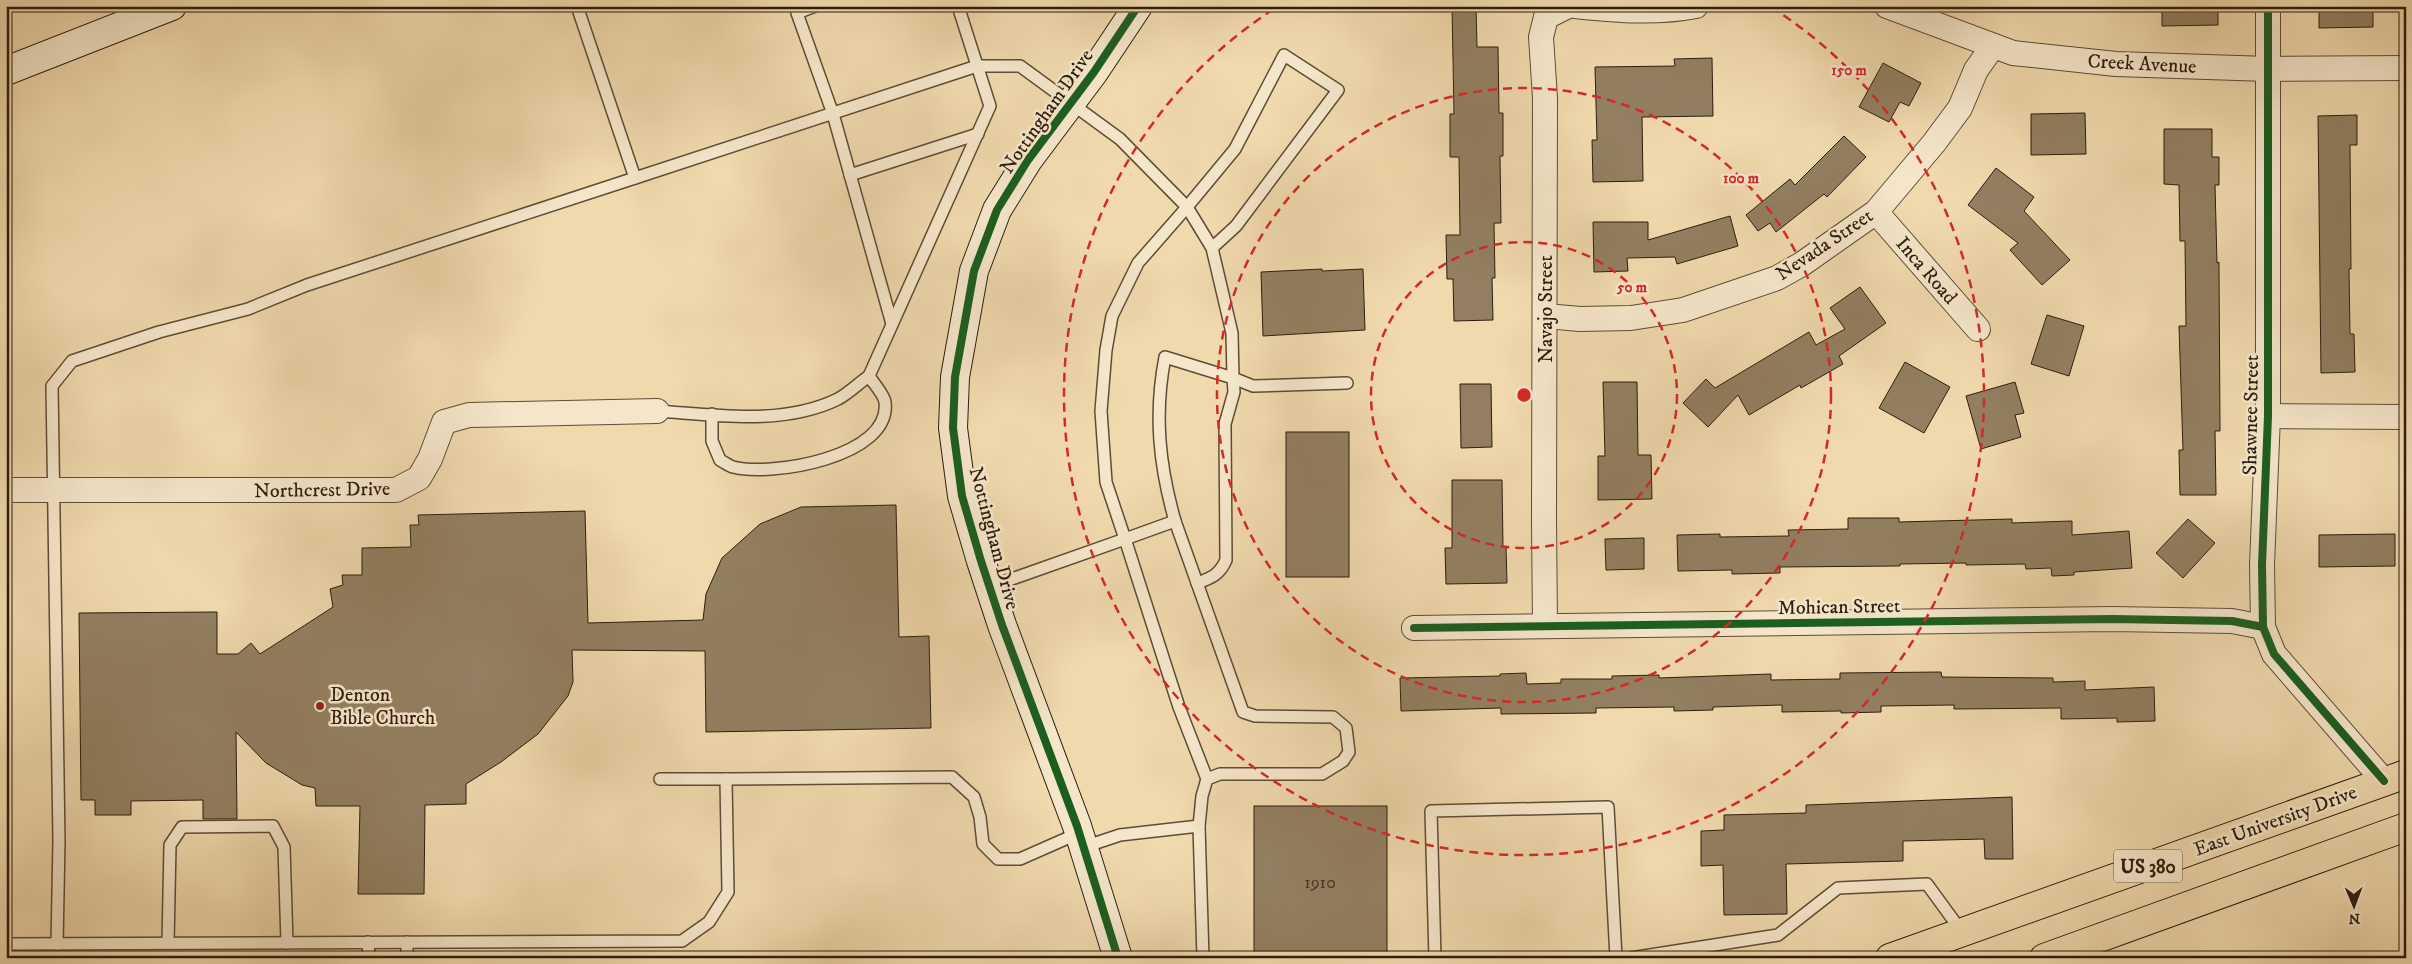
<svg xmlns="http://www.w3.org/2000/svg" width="2412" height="964" font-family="'IM FELL DW Pica',serif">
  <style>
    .building { fill: #927f61; stroke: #2d1d0e }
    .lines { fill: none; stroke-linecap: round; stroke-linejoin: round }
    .lane-casing { stroke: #5e4c36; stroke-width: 14 }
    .street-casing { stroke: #5e4c36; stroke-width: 26 }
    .secondary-casing { stroke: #2d1d0e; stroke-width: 30 }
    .primary-casing { stroke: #2d1d0e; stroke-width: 30 }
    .lane { stroke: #f5e6ca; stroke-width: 11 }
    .street { stroke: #f5e6ca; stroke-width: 24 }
    .secondary { stroke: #f5e6ca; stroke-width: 28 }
    .primary { stroke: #f0d9ad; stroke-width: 28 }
    .cycleway-casing { stroke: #f5e6ca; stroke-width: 11 }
    .cycleway { stroke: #1b5e20; stroke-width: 8 }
    .ring { fill: none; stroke: #d62828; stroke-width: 2.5; stroke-dasharray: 9 6 }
    .poi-dot { fill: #8f2418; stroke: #f5e6ca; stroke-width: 2 }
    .labels { text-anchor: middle; stroke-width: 5; stroke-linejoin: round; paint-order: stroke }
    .number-label { font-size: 18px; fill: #463623 }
    .shield { fill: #f5e6ca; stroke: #695946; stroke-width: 1 }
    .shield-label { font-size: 19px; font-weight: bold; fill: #2d1d0e }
    .street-label { font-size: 20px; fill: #2d1d0e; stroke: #f5e6ca }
    .poi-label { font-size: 20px; fill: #2d1d0e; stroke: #f5e6ca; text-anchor: start }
    .centre { fill: #d62828; stroke: #f5e6ca; stroke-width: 2.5 }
    .ring-label { font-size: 15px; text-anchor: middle; font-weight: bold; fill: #d62828; stroke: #f5e6ca; stroke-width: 5; stroke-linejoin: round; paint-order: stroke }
  </style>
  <rect width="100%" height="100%" fill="#f0d9ad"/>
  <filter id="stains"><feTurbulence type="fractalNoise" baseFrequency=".004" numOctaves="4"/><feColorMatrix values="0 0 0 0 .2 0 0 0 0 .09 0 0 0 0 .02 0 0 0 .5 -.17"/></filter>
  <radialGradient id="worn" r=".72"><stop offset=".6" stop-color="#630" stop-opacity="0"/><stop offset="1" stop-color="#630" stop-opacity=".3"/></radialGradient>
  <!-- building -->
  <g class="building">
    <polygon points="1452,6 1476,6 1477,47 1498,47 1499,113 1503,113 1503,156 1500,156 1501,223 1494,223 1495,278 1492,278 1493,320 1454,321 1453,279 1447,279 1446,235 1460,235 1459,157 1450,157 1450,114 1454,114"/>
    <polygon points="2162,6 2218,6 2218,25 2162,26"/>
    <polygon points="2319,6 2373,6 2373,27 2319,28"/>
    <polygon points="1712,58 1713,116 1642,117 1643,181 1593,182 1592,140 1597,140 1595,67 1675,66 1674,59"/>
    <polygon points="1883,63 1921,83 1909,106 1900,102 1889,122 1859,107"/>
    <polygon points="2085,113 2086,154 2031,155 2031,114"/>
    <polygon points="2357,115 2357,145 2350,145 2351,269 2349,269 2350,334 2354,334 2355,372 2321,373 2318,116"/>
    <polygon points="2164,129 2212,129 2212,157 2219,157 2219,185 2215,185 2217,263 2219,262 2220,431 2215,431 2216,495 2180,495 2179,450 2183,450 2179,326 2186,326 2185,241 2180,241 2179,185 2164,184"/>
    <polygon points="1844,136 1866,157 1827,197 1824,194 1776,232 1770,223 1758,231 1746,215 1790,179 1795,185"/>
    <polygon points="1996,168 2034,197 2024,211 2070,260 2042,285 2010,250 2018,243 1968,205"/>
    <polygon points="1730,216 1738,246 1677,264 1675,257 1627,258 1628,271 1594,272 1593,222 1648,222 1648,240"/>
    <polygon points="1322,269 1322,271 1363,269 1365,330 1263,336 1261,272"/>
    <polygon points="1860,287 1886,323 1839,356 1843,364 1801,388 1800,385 1749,415 1738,395 1708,427 1683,403 1706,379 1715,388 1809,332 1816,345 1845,329 1830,308"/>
    <polygon points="2047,315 2084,326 2069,376 2031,364"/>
    <polygon points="1905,362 1950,387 1924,433 1879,408"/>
    <polygon points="1603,382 1637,382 1638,455 1651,455 1652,499 1598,500 1598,456 1605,456"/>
    <polygon points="2015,382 2024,413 2015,415 2021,437 1981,449 1966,396"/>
    <polygon points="1460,384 1491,384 1492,447 1461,448"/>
    <rect x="1286" y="432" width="63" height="145"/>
    <polygon points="1452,480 1502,480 1503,547 1506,547 1507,583 1446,584 1445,548 1452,548"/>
    <polygon points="896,505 899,637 929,636 931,728 706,732 705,651 572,650 573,682 568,696 538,734 501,762 466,784 466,804 425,805 424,894 358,894 360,806 316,806 315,788 302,785 266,763 236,732 237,819 203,819 203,800 131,801 131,815 95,815 95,800 81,800 79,613 217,612 217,654 238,654 251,643 260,654 333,607 330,589 343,585 342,575 362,575 362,548 411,547 410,525 419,525 418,515 585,511 588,623 703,620 706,594 722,558 760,524 801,507"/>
    <polygon points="1848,518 1899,518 1899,522 2012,519 2012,523 2072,521 2072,535 2129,531 2132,568 2074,572 2074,575 2052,576 2051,568 2026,569 2025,564 1966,565 1966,563 1900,564 1900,566 1780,567 1780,573 1732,574 1732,570 1678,571 1677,535 1720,534 1720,537 1789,536 1788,530 1848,529"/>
    <polygon points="2188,519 2215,543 2183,578 2156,553"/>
    <polygon points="2395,534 2395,566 2319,567 2319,535"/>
    <polygon points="1644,538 1644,569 1606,570 1605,539"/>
    <polygon points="1941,672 1942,677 2053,678 2053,682 2085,681 2085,690 2154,687 2155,721 2117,722 2117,718 2061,719 2061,708 1954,709 1954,705 1881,706 1881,712 1841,713 1841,711 1782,712 1782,705 1713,707 1713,710 1674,711 1674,707 1596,708 1596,713 1501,714 1501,708 1401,711 1400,678 1500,676 1500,674 1526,673 1527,684 1561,683 1561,679 1612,679 1612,676 1659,675 1659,678 1771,674 1771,680 1840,679 1840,673"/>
    <polygon points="2012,797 2013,859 1985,859 1984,839 1903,841 1903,861 1786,864 1787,914 1724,915 1723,865 1701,866 1701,831 1724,830 1724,815 1806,813 1806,805"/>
    <rect x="1254" y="806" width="133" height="152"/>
  </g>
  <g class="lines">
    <!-- lane casing -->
    <g class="lane-casing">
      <g id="lane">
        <polyline points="577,6 635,178 977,66 1020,66 1120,139 1187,207 1138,263 1112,316 1106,350 1101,411 1106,482 1125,539 989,587"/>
        <polyline points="815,6 797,13 833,114 892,324"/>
        <polyline points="850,175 978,134"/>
        <polyline points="1212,248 1187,207 1235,149 1284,55 1338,90 1236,226 1212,248 1232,333 1233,378 1253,386 1347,383"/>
        <path d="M657,411C716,415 783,426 838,399C849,393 859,383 869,376L990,106L958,6"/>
        <path d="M712,414V441L720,460C724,462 729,466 733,467C771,477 892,457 885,402C884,394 873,383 869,376"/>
        <polyline points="1175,521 1243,712 1255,716 1333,717 1346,728 1349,752 1343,761 1322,774 1220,774 1207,779 1202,796 1199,826"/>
        <path d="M1197,583C1212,578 1220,574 1226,560L1225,424L1234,392L1233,378L1165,357C1154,414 1159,465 1175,521L1125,539L1179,707L1207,779"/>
        <polyline points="660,779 726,779"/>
        <polyline points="1084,847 1120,835 1199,826 1203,958"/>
        <polyline points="368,942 369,958"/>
        <polyline points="407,942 407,958"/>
        <polyline points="168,943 170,845 182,827 273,826 284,847 287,943"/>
        <polyline points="6,944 682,941 709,922 728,892 726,779 952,777 974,797 980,817 983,844 998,859 1020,859 1079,833"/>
        <polyline points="57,944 59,841 52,386 72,361 159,332 248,309 307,285 635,178"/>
        <polyline points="1435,958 1431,811 1608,807 1616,958"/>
        <polyline points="1631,958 1778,935 1838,888 1927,884 1962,932"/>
      </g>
    </g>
    <!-- street casing -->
    <g class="street-casing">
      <g id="street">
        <path d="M1575,6C1616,10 1655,14 1696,6"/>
        <polyline points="1887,6 2013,53 2116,64 2268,69 2406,68"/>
        <polyline points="2268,6 2268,416 2262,565 2263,627 2274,654 2384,781"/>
        <polyline points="1876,212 1978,329"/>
        <polyline points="1546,316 1580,319 1631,318 1683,310 1777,278 1802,264 1876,212 1934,143 1960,108 1976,70 1993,46"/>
        <polyline points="2268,416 2406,417"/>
        <polyline points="6,490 396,490 419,478 430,459 444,422 469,415 657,411"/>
        <polyline points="1545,626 1544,521 1545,98 1541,37 1546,17 1568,6"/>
        <polyline points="1414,628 2112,619 2232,621 2263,627"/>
      </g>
    </g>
    <!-- secondary casing -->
    <g class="secondary-casing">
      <g id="secondary">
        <polyline points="6,71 172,6"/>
        <polyline points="1118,958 1077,826 1002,625 981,561 962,496 953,428 955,377 974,271 997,210 1028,160 1094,72 1138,6"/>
      </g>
    </g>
    <!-- primary casing -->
    <g class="primary-casing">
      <g id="primary">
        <polyline points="1890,958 2406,774"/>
        <polyline points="2044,958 2406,827"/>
      </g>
    </g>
    <!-- lane -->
    <use href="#lane" class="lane"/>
    <!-- street -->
    <use href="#street" class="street"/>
    <!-- secondary -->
    <use href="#secondary" class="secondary"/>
    <!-- primary -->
    <use href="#primary" class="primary"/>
    <!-- cycleway casing -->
    <g class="cycleway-casing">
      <g id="cycleway">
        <polyline points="2268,6 2268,416 2262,565 2263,627 2274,654 2384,781"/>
        <polyline points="1414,628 2112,619 2232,621 2263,627"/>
        <polyline points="1118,958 1077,826 1002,625 981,561 962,496 953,428 955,377 974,271 997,210 1028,160 1094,72 1138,6"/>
      </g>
    </g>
    <!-- cycleway -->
    <use href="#cycleway" class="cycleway"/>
  </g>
  <!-- distance rings -->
  <g class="ring">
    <circle cx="1524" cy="395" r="153"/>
    <circle cx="1524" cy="395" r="307"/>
    <path d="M1771 7A460 460 0 1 1 1277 7"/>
  </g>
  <!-- markers -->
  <circle class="poi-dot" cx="320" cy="706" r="5"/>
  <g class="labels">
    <!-- number labels -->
    <g class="number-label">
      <text x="1320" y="888">1910</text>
    </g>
    <!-- shield labels -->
    <rect class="shield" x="2114" y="849.5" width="68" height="33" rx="4"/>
    <g class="shield-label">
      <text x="2148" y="873">US 380</text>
    </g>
    <!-- street labels -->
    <g class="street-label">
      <text transform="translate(2142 63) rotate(3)" y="7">Creek Avenue</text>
      <text transform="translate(1046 111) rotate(-55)" y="7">Nottingham Drive</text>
      <text transform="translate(1824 244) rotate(-34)" y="7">Nevada Street</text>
      <text transform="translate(1927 270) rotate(49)" y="7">Inca Road</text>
      <text transform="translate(1545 309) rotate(-90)" y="7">Navajo Street</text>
      <text transform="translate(2250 415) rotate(-89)" y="7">Shawnee Street</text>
      <text transform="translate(322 489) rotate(-1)" y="7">Northcrest Drive</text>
      <text transform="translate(995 538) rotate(75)" y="7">Nottingham Drive</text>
      <text transform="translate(1839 606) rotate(-1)" y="7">Mohican Street</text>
      <text transform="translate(2275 820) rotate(-20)" y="7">East University Drive</text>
    </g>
    <!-- poi labels -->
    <g class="poi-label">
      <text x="330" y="701">Denton<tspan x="330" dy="23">Bible Church</tspan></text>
    </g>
  </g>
  <circle cx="1524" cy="395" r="8" class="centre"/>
  <g class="ring-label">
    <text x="1849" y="75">150 m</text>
    <text x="1741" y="183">100 m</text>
    <text x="1632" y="292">50 m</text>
  </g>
  <!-- margin -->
  <rect width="2412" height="964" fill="none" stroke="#f0d9ad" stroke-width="25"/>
  <rect x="8" y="8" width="2397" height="949" fill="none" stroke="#2d1d0e" stroke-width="2.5"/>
  <rect x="12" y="12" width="2387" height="939" fill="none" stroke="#2d1d0e"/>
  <!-- north arrow -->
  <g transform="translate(2354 906) rotate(179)" stroke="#f5e6ca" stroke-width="4" paint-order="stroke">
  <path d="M0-4L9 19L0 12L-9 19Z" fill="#2d1d0e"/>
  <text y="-8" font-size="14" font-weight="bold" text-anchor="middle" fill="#2d1d0e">N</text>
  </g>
  <rect width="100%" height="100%" filter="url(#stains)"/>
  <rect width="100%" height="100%" fill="url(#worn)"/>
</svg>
